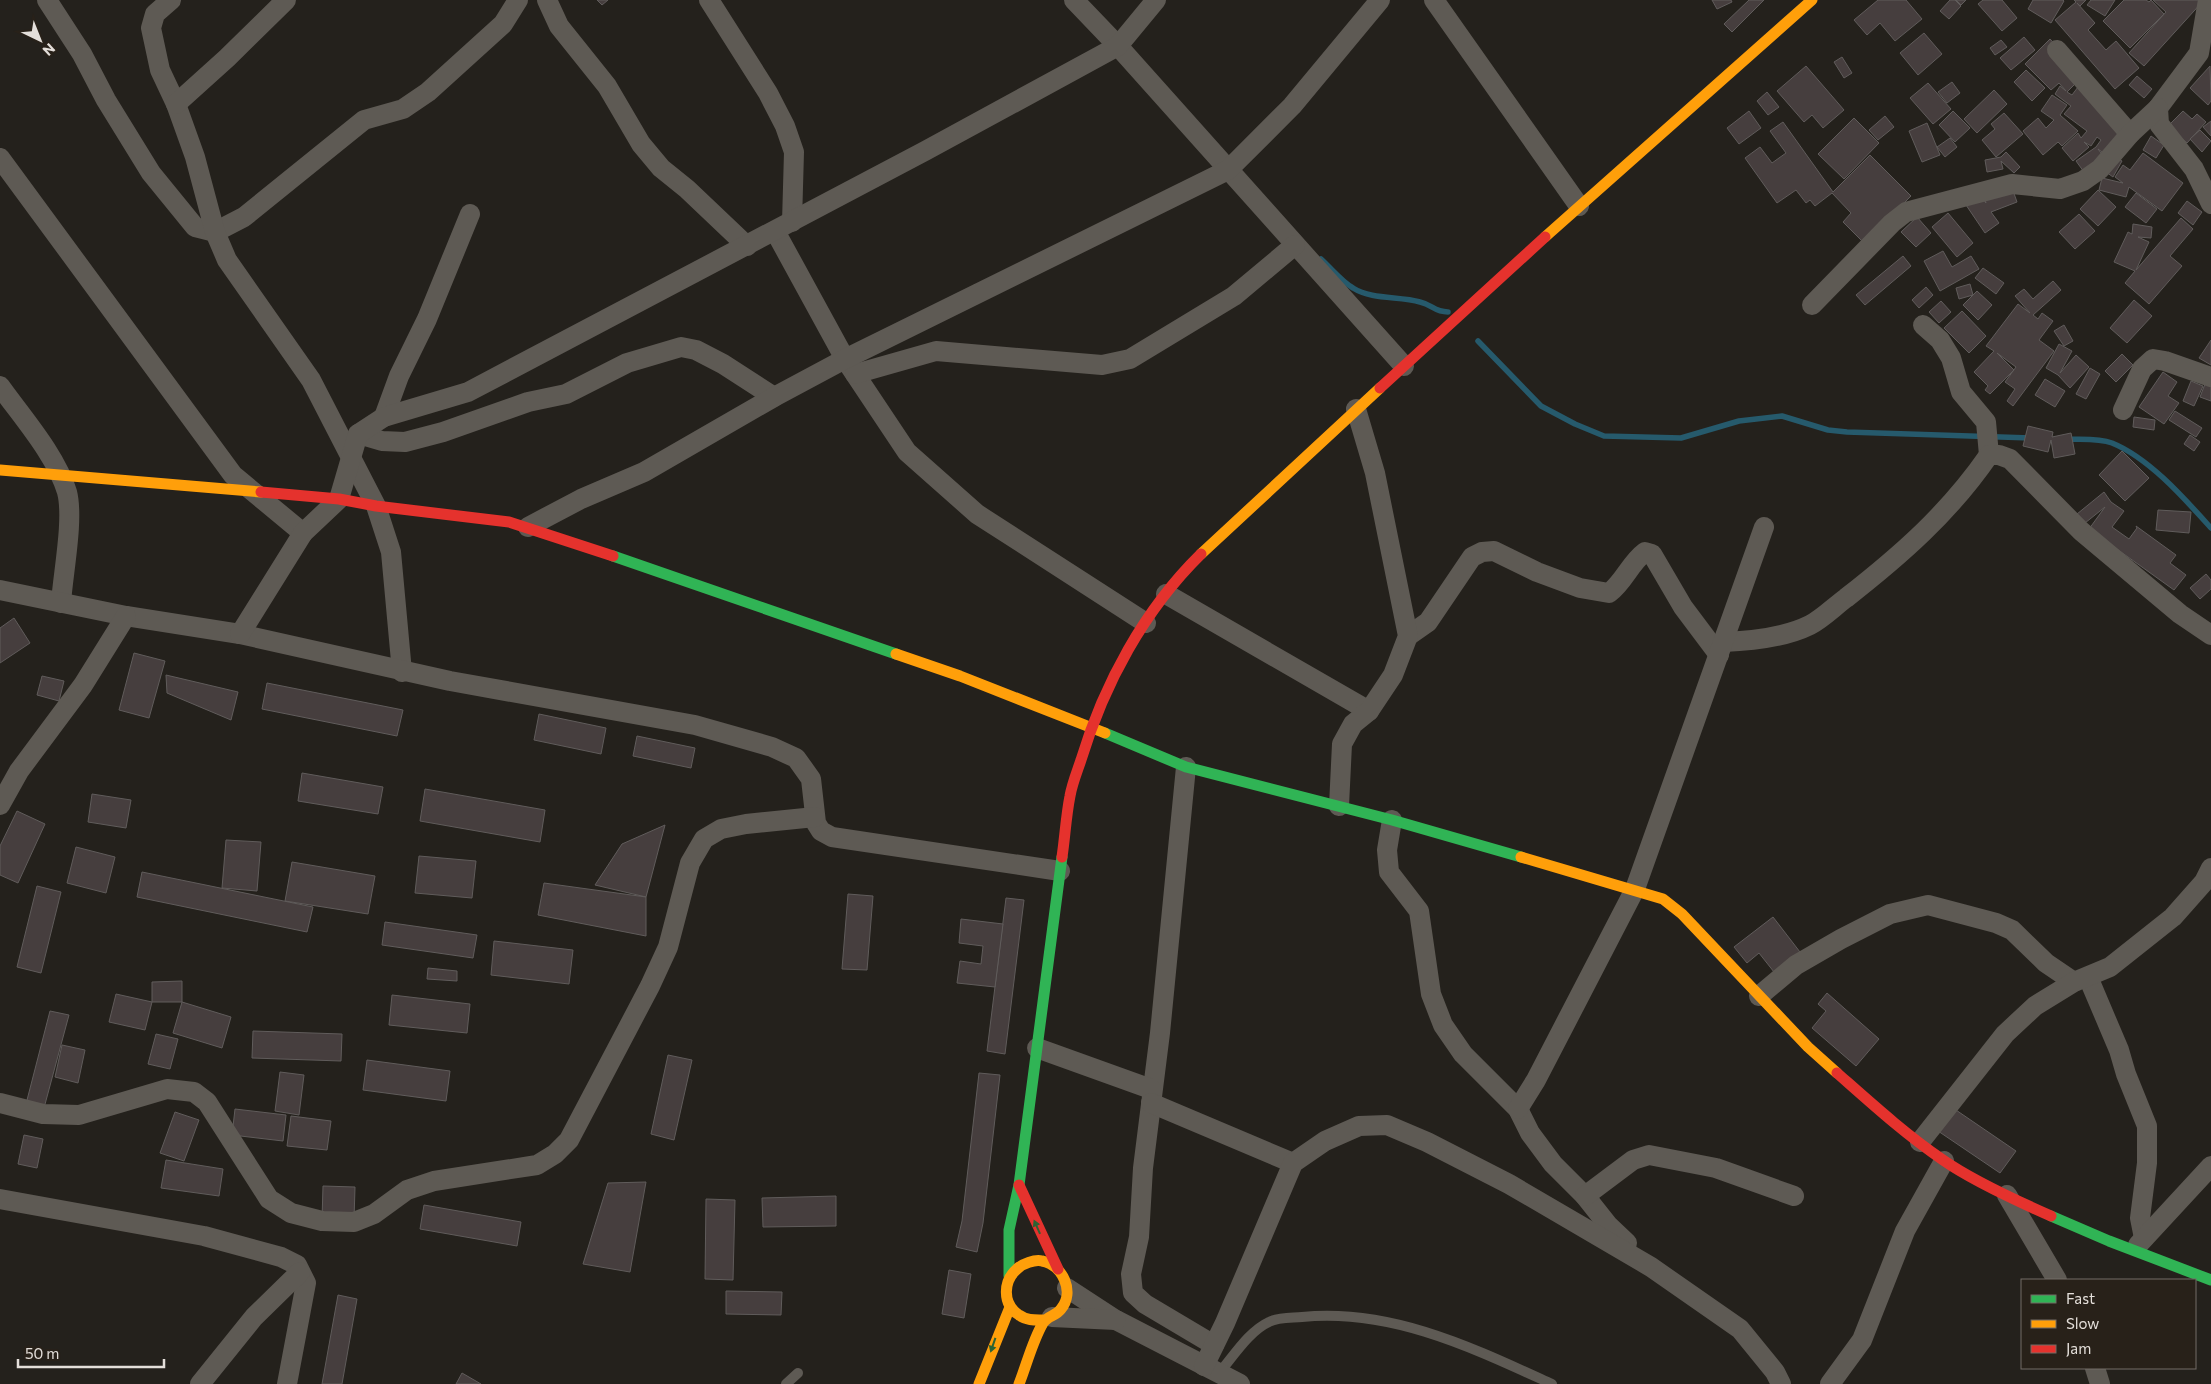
<svg xmlns="http://www.w3.org/2000/svg" width="2211" height="1384" font-family="Commissioner,sans-serif">
  <style>
    .lines { fill: none; stroke-linecap: round; stroke-linejoin: round }
    .stream { stroke: #265a6c; stroke-width: 5.5 }
    .building { fill: #463e3e; stroke: #605c5b }
    .lane { stroke: #5e5a54; stroke-width: 10 }
    .street { stroke: #5e5a54; stroke-width: 20 }
    .fast { stroke: #30b455; stroke-width: 11 }
    .slow { stroke: #ff9f0a; stroke-width: 11 }
    .jam { stroke: #e5322d; stroke-width: 11 }
    .oneway { fill: #2c6334 }
  </style>
  <rect width="100%" height="100%" fill="#24211c"/>
  <g class="lines">
    <!-- stream -->
    <g class="stream">
      <path d="M1321,259C1331,268 1341,281 1353,288C1372,300 1399,296 1420,302C1433,305 1434,312 1448,312"/>
      <polyline points="1478,341 1541,406 1575,424 1604,436 1681,438 1739,421 1782,416 1828,430 1847,432 2031,438"/>
      <path d="M2066,439C2080,440 2098,438 2112,443C2149,458 2184,498 2211,528"/>
    </g>
  </g>
  <!-- building -->
  <g class="building">
    <polygon points="597,0 608,0 602,5"/>
    <polygon points="1712,0 1731,0 1732,2 1717,9"/>
    <polygon points="1749,0 1764,0 1732,32 1724,24"/>
    <polygon points="1878,0 1906,0 1922,19 1895,41 1880,23 1867,35 1854,20"/>
    <polygon points="1950,0 1955,0 1961,6 1949,19 1940,11"/>
    <polygon points="1956,0 1966,0 1961,5"/>
    <polygon points="1983,0 2002,0 2017,18 2002,31 1978,4"/>
    <polygon points="2033,0 2063,0 2064,1 2051,23 2028,9"/>
    <polygon points="2074,0 2086,0 2080,6 2077,3 2095,23 2088,30 2106,50 2116,41 2139,68 2115,89 2055,20 2076,2"/>
    <polygon points="2091,0 2115,0 2105,16 2087,5"/>
    <polygon points="2124,0 2146,0 2149,2 2151,0 2164,14 2130,48 2103,21"/>
    <polygon points="2153,0 2204,0 2144,66 2129,53 2166,12"/>
    <polygon points="1924,33 1942,54 1918,75 1900,53"/>
    <polygon points="2024,37 2035,50 2011,70 2000,58"/>
    <polygon points="2050,39 2071,61 2082,77 2067,92 2072,95 2078,87 2129,123 2106,155 2098,149 2104,157 2084,172 2076,161 2096,147 2101,140 2097,137 2091,146 2084,142 2089,147 2073,161 2062,148 2078,133 2081,138 2087,131 2064,114 2071,106 2055,94 2060,86 2066,91 2059,83 2051,90 2025,64"/>
    <polygon points="2001,40 2007,47 1995,55 1990,48"/>
    <polygon points="1842,57 1852,73 1844,78 1834,62"/>
    <polygon points="1806,66 1844,110 1823,128 1812,115 1804,122 1777,91"/>
    <polygon points="2210,66 2211,101 2208,105 2190,88"/>
    <polygon points="2026,70 2045,88 2032,101 2014,82"/>
    <polygon points="2137,76 2152,89 2144,98 2129,85"/>
    <polygon points="1952,82 1960,93 1947,103 1938,92"/>
    <polygon points="1928,83 1951,109 1933,124 1910,98"/>
    <polygon points="1994,90 2007,104 1977,133 1964,119"/>
    <polygon points="1767,92 1779,107 1768,115 1757,101"/>
    <polygon points="2052,95 2067,105 2060,115 2078,131 2062,146 2058,142 2043,155 2023,131 2038,118 2046,128 2054,120 2041,111"/>
    <polygon points="1749,111 1761,128 1739,144 1727,128"/>
    <polygon points="1953,111 1970,128 1955,142 1939,125"/>
    <polygon points="2183,111 2192,119 2197,114 2206,122 2187,143 2168,126"/>
    <polygon points="2004,113 2023,134 1996,157 1982,140 1995,129 1991,124"/>
    <polygon points="1885,116 1894,127 1878,140 1869,130"/>
    <polygon points="1854,118 1879,143 1844,179 1818,154"/>
    <polygon points="2211,121 2211,136 2203,127"/>
    <polygon points="1783,122 1833,192 1870,155 1911,196 1864,243 1843,222 1851,213 1832,193 1815,206 1810,200 1806,203 1796,190 1777,203 1745,158 1760,147 1772,163 1786,153 1770,131"/>
    <polygon points="1927,123 1940,155 1922,162 1909,131"/>
    <polygon points="2200,130 2211,141 2202,152 2190,139"/>
    <polygon points="2151,136 2164,145 2156,158 2143,150"/>
    <polygon points="1950,138 1957,147 1945,157 1937,147"/>
    <polygon points="2006,152 2020,167 2014,173 2001,161 2003,169 1987,172 1985,160 2001,157"/>
    <polygon points="2143,153 2183,183 2162,211 2129,187 2126,197 2099,190 2102,178 2123,183 2115,177 2123,165 2130,170"/>
    <polygon points="2115,157 2122,161 2113,177 2106,172"/>
    <polygon points="2011,185 2017,202 1991,212 1999,223 1985,233 1966,205 1980,195 1986,203 1983,196"/>
    <polygon points="2098,190 2116,207 2098,226 2080,209"/>
    <polygon points="2136,193 2157,209 2146,223 2125,207"/>
    <polygon points="2187,201 2202,212 2193,225 2178,213"/>
    <polygon points="1948,213 1973,243 1957,257 1932,227"/>
    <polygon points="2079,214 2095,231 2075,249 2059,232"/>
    <polygon points="1917,217 1931,233 1916,247 1901,232"/>
    <polygon points="2181,218 2193,229 2170,256 2182,266 2149,304 2125,283 2135,271 2114,262 2128,232 2132,234 2133,224 2152,227 2151,238 2138,237 2149,242 2136,270"/>
    <polygon points="1943,251 1952,267 1971,256 1979,269 1940,291 1924,261"/>
    <polygon points="1903,256 1911,266 1865,305 1856,295"/>
    <polygon points="1983,268 2004,283 1996,294 1975,278"/>
    <polygon points="2053,281 2061,290 2033,315 2038,319 2042,313 2053,321 2039,340 2054,351 2013,406 2007,401 2015,389 2005,382 2016,367 1997,353 2014,370 1990,394 1985,390 1988,386 1974,372 1994,351 1986,346 2018,304 2030,313 2015,296 2024,289 2033,299"/>
    <polygon points="1970,284 1973,295 1959,299 1956,288"/>
    <polygon points="1926,287 1933,295 1919,308 1912,300"/>
    <polygon points="1977,291 1992,305 1978,320 1963,305"/>
    <polygon points="2134,300 2152,316 2127,343 2110,328"/>
    <polygon points="1941,301 1951,312 1939,323 1929,312"/>
    <polygon points="1962,311 1986,336 1969,353 1944,328"/>
    <polygon points="2064,325 2073,341 2064,346 2054,331"/>
    <polygon points="2211,340 2211,365 2199,358"/>
    <polygon points="2059,344 2072,351 2060,373 2076,355 2089,367 2070,388 2058,375 2046,368"/>
    <polygon points="2122,354 2133,365 2116,382 2105,371"/>
    <polygon points="2090,368 2100,374 2086,399 2076,394"/>
    <polygon points="2163,372 2177,382 2168,396 2179,403 2164,424 2139,407"/>
    <polygon points="2045,379 2065,391 2055,407 2035,395"/>
    <polygon points="2191,381 2203,386 2194,406 2183,401"/>
    <polygon points="2205,384 2211,386 2211,401 2200,397"/>
    <polygon points="2175,411 2202,428 2196,437 2169,420"/>
    <polygon points="2134,417 2155,420 2154,430 2133,427"/>
    <polygon points="2028,426 2053,432 2052,437 2071,433 2075,454 2054,458 2051,440 2048,452 2023,446"/>
    <polygon points="2190,435 2200,442 2194,451 2184,444"/>
    <polygon points="2122,451 2149,478 2125,501 2099,475"/>
    <polygon points="2104,492 2111,502 2124,511 2112,527 2129,539 2137,528 2136,526 2176,555 2170,563 2186,575 2174,590 2089,529 2105,507 2085,523 2077,514"/>
    <polygon points="2158,510 2191,512 2189,533 2156,530"/>
    <polygon points="2206,574 2211,580 2211,589 2200,599 2190,588"/>
    <polygon points="14,618 30,643 0,663 0,628"/>
    <polygon points="134,653 165,661 149,718 119,710"/>
    <polygon points="166,675 238,692 231,720 167,693"/>
    <polygon points="42,676 64,681 59,701 37,695"/>
    <polygon points="267,683 403,710 397,736 262,709"/>
    <polygon points="539,714 606,728 601,754 534,740"/>
    <polygon points="637,736 695,748 691,768 633,756"/>
    <polygon points="302,773 383,787 378,814 298,801"/>
    <polygon points="425,789 545,810 540,842 420,821"/>
    <polygon points="92,794 131,800 126,828 88,822"/>
    <polygon points="17,811 45,824 18,883 0,875 0,846"/>
    <polygon points="665,825 646,897 595,885 622,844"/>
    <polygon points="226,840 261,842 257,891 222,888"/>
    <polygon points="76,847 115,857 106,893 67,883"/>
    <polygon points="419,856 476,861 472,898 415,893"/>
    <polygon points="292,862 375,876 368,914 285,901"/>
    <polygon points="142,872 313,907 307,932 137,897"/>
    <polygon points="544,883 646,897 646,936 538,915"/>
    <polygon points="37,886 61,892 41,973 17,967"/>
    <polygon points="848,894 873,896 867,970 842,969"/>
    <polygon points="1006,898 1024,900 1005,1054 987,1051"/>
    <polygon points="1773,917 1800,952 1774,972 1759,953 1747,963 1734,947"/>
    <polygon points="961,919 1003,924 995,987 957,983 960,961 981,964 983,946 959,943"/>
    <polygon points="385,922 477,935 473,958 382,945"/>
    <polygon points="494,941 573,950 569,984 491,975"/>
    <polygon points="428,968 457,971 457,981 427,979"/>
    <polygon points="182,981 182,1002 152,1002 152,982"/>
    <polygon points="1827,993 1879,1039 1856,1066 1812,1028 1826,1011 1818,1004"/>
    <polygon points="116,994 152,1002 145,1030 109,1022"/>
    <polygon points="392,995 470,1004 467,1033 389,1025"/>
    <polygon points="182,1002 231,1017 222,1048 173,1033"/>
    <polygon points="50,1011 69,1015 44,1108 26,1104"/>
    <polygon points="253,1031 342,1034 341,1061 252,1058"/>
    <polygon points="156,1034 178,1039 170,1069 148,1064"/>
    <polygon points="62,1045 85,1050 78,1083 55,1077"/>
    <polygon points="668,1055 692,1060 674,1140 651,1134"/>
    <polygon points="367,1060 450,1071 446,1101 363,1090"/>
    <polygon points="280,1072 304,1075 299,1115 275,1111"/>
    <polygon points="979,1073 1000,1075 983,1223 977,1252 956,1247 962,1221"/>
    <polygon points="1953,1108 2016,1151 2000,1173 1938,1131"/>
    <polygon points="235,1109 286,1115 283,1141 232,1135"/>
    <polygon points="175,1112 199,1120 184,1161 160,1153"/>
    <polygon points="291,1116 331,1121 327,1150 287,1146"/>
    <polygon points="24,1135 43,1139 37,1168 18,1164"/>
    <polygon points="166,1160 223,1169 219,1196 161,1188"/>
    <polygon points="646,1182 630,1272 583,1264 608,1183"/>
    <polygon points="323,1186 355,1187 354,1220 322,1220"/>
    <polygon points="836,1196 836,1226 763,1227 762,1198"/>
    <polygon points="706,1199 735,1200 733,1280 705,1279"/>
    <polygon points="424,1205 521,1222 517,1246 420,1229"/>
    <polygon points="949,1270 971,1274 964,1318 942,1314"/>
    <polygon points="726,1291 782,1292 781,1315 726,1314"/>
    <polygon points="338,1295 357,1299 342,1384 322,1384"/>
    <polygon points="462,1373 481,1384 456,1384"/>
  </g>
  <g class="lines">
    <!-- lane -->
    <g class="lane">
      <path d="M1219,1373C1233,1357 1249,1331 1269,1322C1278,1317 1292,1318 1302,1317C1391,1308 1473,1348 1552,1384"/>
      <polyline points="786,1384 798,1373"/>
    </g>
    <!-- street -->
    <g class="street">
      <polyline points="47,0 82,54 106,100 151,173 195,227 215,232 244,217 364,120 403,109 428,92 503,24 518,0"/>
      <polyline points="171,0 155,14 151,28 160,70 176,104 195,157 215,232 227,260 311,380 376,506 391,552 402,672"/>
      <polyline points="547,0 559,26 607,86 641,144 661,168 687,189 747,246"/>
      <polyline points="709,0 768,93 785,126 794,152 792,222"/>
      <polyline points="1074,0 1118,46 1404,366"/>
      <polyline points="1434,0 1579,206"/>
      <polyline points="2208,0 2199,53 2158,108 2159,124 2194,169 2211,204"/>
      <polyline points="2057,50 2130,134"/>
      <polyline points="176,104 227,58 286,0"/>
      <polyline points="0,158 233,475 303,533"/>
      <polyline points="775,231 845,359 907,452 977,514 1146,623"/>
      <polyline points="1812,305 1892,223 1906,212 2012,184 2060,189 2083,181 2100,169 2130,134 2158,108"/>
      <polyline points="1923,325 1940,340 1951,358 1961,392 1986,422 1989,455"/>
      <polyline points="855,374 936,351 1102,365 1130,359 1234,296 1295,245"/>
      <path d="M0,386C22,417 56,455 67,492C74,519 63,573 61,603"/>
      <polyline points="2123,410 2142,369 2153,359 2165,361 2211,377"/>
      <polyline points="384,417 399,376 427,319 470,214"/>
      <polyline points="358,434 382,441 405,442 443,432 528,402 566,394 627,363 681,347 696,350 723,364 774,397"/>
      <polyline points="528,527 581,499 644,472 774,397 845,359 1228,170 1292,106 1380,0"/>
      <polyline points="0,590 126,616 240,634 450,681 695,725 772,747 796,758 811,779 816,823 821,831 832,837 1060,871"/>
      <polyline points="1166,594 1369,711"/>
      <polyline points="240,634 303,533 339,499 358,434 384,417 468,392 925,151 1118,46 1156,0"/>
      <path d="M1408,636L1428,622L1472,557L1482,552L1494,551L1537,572L1580,588L1609,593C1624,582 1630,563 1645,552L1652,554L1683,607L1719,655"/>
      <path d="M1724,642C1750,641 1786,637 1810,625C1822,619 1835,606 1846,598C1901,555 1949,513 1989,455H1999L2010,459L2081,531L2180,614L2211,635"/>
      <polyline points="1186,767 1160,1033 1143,1168 1139,1237 1131,1274 1133,1293 1145,1304 1214,1345"/>
      <polyline points="0,805 19,771 83,685 126,616"/>
      <polyline points="1339,806 1342,744 1353,724 1369,711 1393,675 1408,636 1375,473 1356,409"/>
      <polyline points="1392,820 1387,850 1389,872 1419,911 1431,994 1443,1025 1463,1054 1518,1109 1530,1133 1553,1164 1585,1196 1608,1225 1627,1243"/>
      <polyline points="2088,977 2119,1050 2126,1074 2147,1126 2147,1163 2140,1218 2144,1238"/>
      <polyline points="1759,996 1796,965 1841,939 1890,914 1928,905 1996,923 2012,930 2046,963 2074,982"/>
      <polyline points="1037,1048 1151,1089"/>
      <polyline points="0,1103 43,1114 79,1115 167,1089 194,1092 207,1102 269,1199 291,1213 322,1221 354,1222 374,1214 407,1190 434,1181 537,1165 555,1154 569,1140 650,986 668,947 690,863 704,839 721,829 746,824 815,817"/>
      <polyline points="1151,1103 1293,1163"/>
      <polyline points="1518,1109 1536,1080 1635,889 1764,527"/>
      <polyline points="1920,1142 2005,1034 2035,1006 2074,982 2110,967 2173,917 2204,882 2211,868"/>
      <polyline points="2007,1195 2057,1280"/>
      <polyline points="1585,1196 1633,1160 1649,1155 1716,1168 1794,1196"/>
      <polyline points="0,1199 204,1236 281,1257 297,1265 306,1283 287,1384"/>
      <polyline points="2138,1245 2211,1166"/>
      <polyline points="1067,1288 1116,1320 1240,1384"/>
      <polyline points="1052,1317 1116,1320"/>
      <polyline points="1204,1366 1225,1323 1293,1163 1325,1141 1359,1126 1387,1125 1427,1142 1509,1184 1651,1267 1740,1329 1775,1372 1781,1384"/>
      <polyline points="2095,1368 2100,1384"/>
      <polyline points="200,1384 254,1317 300,1272"/>
      <polyline points="1830,1384 1862,1340 1905,1231 1944,1161"/>
    </g>
    <!-- fast -->
    <g class="fast">
      <polyline points="613,556 896,654"/>
      <polyline points="1105,733 1186,767 1392,820 1521,857"/>
      <polyline points="2051,1216 2109,1241 2211,1280"/>
      <polyline points="1009,1276 1009,1230 1019,1185 1062,857"/>
    </g>
    <!-- slow -->
    <g class="slow">
      <polyline points="1545,237 1812,0"/>
      <polyline points="0,470 261,492"/>
      <polyline points="1201,554 1380,388"/>
      <polyline points="896,654 960,676 1105,733"/>
      <polyline points="1521,857 1663,899 1682,914 1808,1047 1837,1073"/>
      <polyline points="979,1384 1010,1307"/>
      <path d="M1019,1384C1027,1364 1032,1342 1043,1323C1047,1316 1056,1316 1061,1309C1075,1292 1063,1265 1042,1261C1035,1259 1022,1264 1017,1269C1003,1281 1002,1304 1019,1315C1027,1321 1036,1320 1045,1320"/>
    </g>
    <!-- jam -->
    <g class="jam">
      <polyline points="1380,388 1545,237"/>
      <polyline points="261,492 339,499 376,506 509,522 613,556"/>
      <path d="M1062,857C1065,837 1066,816 1070,796C1072,784 1077,772 1081,760C1104,684 1144,610 1201,554"/>
      <path d="M1837,1073C1871,1103 1905,1134 1943,1160C1973,1181 2017,1201 2051,1216"/>
      <polyline points="1019,1185 1058,1269"/>
    </g>
  </g>
  <!-- one-way arrows -->
  <defs><path id="oneway-solid" d="M-6-.8H1V-3.2L6.5 0L1 3.2V.8H-6Z" transform="scale(1.25)"/></defs>
  <g class="oneway">
    <use href="#oneway-solid" transform="translate(1037 1227) rotate(-114)"/>
    <use href="#oneway-solid" transform="translate(993 1345) rotate(109)"/>
  </g>
  <!-- legend -->
  <rect x="2021" y="1279" width="175" height="90" fill="#282119" stroke="#736d66"/>
  <rect x="2031" y="1295" width="25" height="8" fill="#30b455" stroke="#736d66"/>
  <text x="2066" y="1304" font-size="15" fill="#e4dfda">Fast</text>
  <rect x="2031" y="1320" width="25" height="8" fill="#ff9f0a" stroke="#736d66"/>
  <text x="2066" y="1329" font-size="15" fill="#e4dfda">Slow</text>
  <rect x="2031" y="1345" width="25" height="8" fill="#e5322d" stroke="#736d66"/>
  <text x="2066" y="1354" font-size="15" fill="#e4dfda">Jam</text>
  <!-- north arrow -->
  <g transform="translate(40 40) rotate(137)" stroke="#282119" stroke-width="4" paint-order="stroke">
  <path d="M0-4L9 19L0 12L-9 19Z" fill="#e4dfda"/>
  <text y="-8" font-size="14" font-weight="bold" text-anchor="middle" fill="#e4dfda">N</text>
  </g>
  <!-- scale -->
  <path d="M18 1359v8h146v-8" fill="none" stroke="#e4dfda" stroke-width="2.5"/>
  <text x="25" y="1359" font-size="15" fill="#e4dfda" stroke="#282119" stroke-width="4" paint-order="stroke">50 m</text>
</svg>
